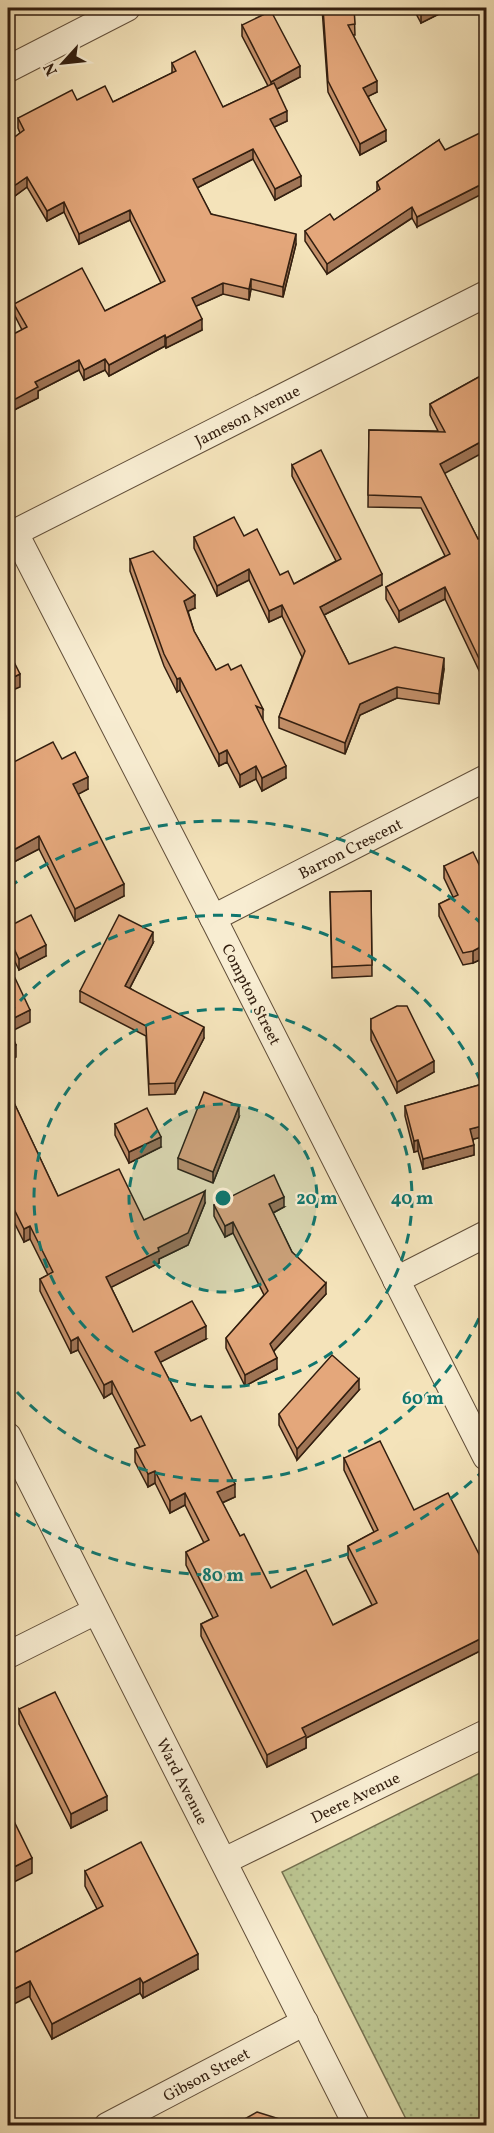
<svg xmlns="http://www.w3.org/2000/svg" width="494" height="2133" font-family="Vollkorn,serif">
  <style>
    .park { fill: url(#park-dots); stroke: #767150; stroke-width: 1.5 }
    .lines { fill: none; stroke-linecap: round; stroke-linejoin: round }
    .street-casing { stroke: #624f3a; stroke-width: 28 }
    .street { stroke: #f8edd2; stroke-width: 26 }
    .wall { fill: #c4906a; stroke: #321e0f; stroke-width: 1.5 }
    .shaded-wall { fill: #a07556; stroke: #321e0f; stroke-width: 1.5 }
    .building { fill: #e4a77b; stroke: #321e0f; stroke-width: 1.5 }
    .ring { fill: none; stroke: #0f766e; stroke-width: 3; stroke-dasharray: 10 8 }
    .labels { text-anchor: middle; stroke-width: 4.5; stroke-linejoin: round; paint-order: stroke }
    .street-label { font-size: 16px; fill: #321e0f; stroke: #f8edd2 }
    .centre { fill: #0f766e; stroke: #f8edd2; stroke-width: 3 }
    .ring-label { font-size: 18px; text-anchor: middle; font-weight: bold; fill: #0f766e; stroke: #f8edd2; stroke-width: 4.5; stroke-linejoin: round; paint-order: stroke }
  </style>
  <defs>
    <pattern id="park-dots" width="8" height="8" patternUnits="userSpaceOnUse" patternTransform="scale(1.5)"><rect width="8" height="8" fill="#bbc490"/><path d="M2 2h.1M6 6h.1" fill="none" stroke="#a1a87b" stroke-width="1.8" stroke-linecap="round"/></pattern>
  </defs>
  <rect width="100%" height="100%" fill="#f4e3ba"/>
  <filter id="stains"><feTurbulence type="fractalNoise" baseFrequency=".00333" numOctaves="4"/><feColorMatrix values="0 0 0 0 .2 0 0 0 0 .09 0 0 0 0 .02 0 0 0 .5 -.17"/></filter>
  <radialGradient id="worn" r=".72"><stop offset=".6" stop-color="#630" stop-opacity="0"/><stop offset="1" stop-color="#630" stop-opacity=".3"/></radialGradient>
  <!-- park -->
  <polygon class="park" points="486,1770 486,2125 409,2125 282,1872"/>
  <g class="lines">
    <!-- street casing -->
    <g class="street-casing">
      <g id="street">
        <polyline points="8,69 127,8"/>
        <polyline points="15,533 213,918 486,1457"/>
        <polyline points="8,536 486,294"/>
        <polyline points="213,918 486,778"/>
        <polyline points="396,1280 486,1234"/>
        <polyline points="8,1436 357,2126"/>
        <polyline points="8,1655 96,1611"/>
        <polyline points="224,1861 486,1733"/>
        <polyline points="107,2126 305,2022"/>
      </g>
    </g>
    <!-- street -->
    <use href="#street" class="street"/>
  </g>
  <!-- wall -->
  <g class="wall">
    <polygon points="322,8 354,8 355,35 353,35 377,92 368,96 386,141 360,155 328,92"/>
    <polygon points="413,8 451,8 421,23"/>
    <polygon points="242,25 300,77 277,89 287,121 274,127 301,186 275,200 253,159 197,188 211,214 296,244 283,297 251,289 249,300 223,294 196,306 202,330 166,348 165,346 109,376 105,370 84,380 79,370 38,391 38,398 8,413 8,422 8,337 22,330 14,314 14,304 105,311 161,283 130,220 79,244 64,212 47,221 27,187 8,201 8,142 20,133 18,128 18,118 77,100 113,102 172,73 172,63 223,107 268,86 242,36"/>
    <polygon points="439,140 417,227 412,218 327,274 305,241 305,231 334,220 377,191 377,182"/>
    <polygon points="486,373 444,473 478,539 486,535 486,680 484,681 445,599 399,622 386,599 386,587 445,556 421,508 368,507 369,430 438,431 430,415 430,404"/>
    <polygon points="292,465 382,585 324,615 349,664 444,669 439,704 397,698 360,715 345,754 279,728 279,717 302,657 282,616 269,622 249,580 217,596 194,548 194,537 244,536 280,575 294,584 336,561 292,476"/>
    <polygon points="130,559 195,608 188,611 194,631 216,670 231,670 263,709 263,721 286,778 262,791 256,779 240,787 227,762 219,766 180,690 177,692 164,666 130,571"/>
    <polygon points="62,759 88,789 78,794 124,896 75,921 39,849 8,865 8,765"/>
    <polygon points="444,866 486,879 486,957 473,963 463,965 439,916 439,904 453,897 444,878"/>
    <polygon points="371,891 372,976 332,978 330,892"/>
    <polygon points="8,927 46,956 19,970 8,947"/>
    <polygon points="153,943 130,988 204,1038 175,1094 149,1095 146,1036 80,1002 80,991"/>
    <polygon points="371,1019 434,1072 397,1093 371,1040"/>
    <polygon points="486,1083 486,1136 473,1139 474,1155 423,1169 418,1151 414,1152 405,1116 405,1106"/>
    <polygon points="8,1090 58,1196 144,1220 205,1203 188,1245 159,1259 159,1263 111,1287 133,1332 206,1339 160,1362 191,1421 235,1497 222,1503 240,1536 271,1588 333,1625 372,1605 348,1558 348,1546 374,1532 344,1470 344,1458 414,1510 486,1568 486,1648 306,1738 306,1748 267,1767 201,1636 201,1624 213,1618 186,1565 186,1552 204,1543 185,1505 170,1513 155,1483 148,1487 135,1462 135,1449 140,1447 112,1393 104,1398 78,1350 71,1353 40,1291 40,1279 48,1275 30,1239 24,1242 8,1210"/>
    <polygon points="239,1117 213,1183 178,1169 178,1158"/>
    <polygon points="115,1124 161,1147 129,1163 115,1135"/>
    <polygon points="214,1205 284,1207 273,1213 292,1252 326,1294 274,1351 277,1369 245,1386 226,1348 226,1338 264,1295 233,1233 225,1237 214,1216"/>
    <polygon points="359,1390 297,1460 279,1425 279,1414"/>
    <polygon points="19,1709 107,1810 71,1828 19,1724"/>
    <polygon points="85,1871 198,1969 143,1998 140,1993 52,2039 8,1956 97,1909 85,1886"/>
  </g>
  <!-- shaded-wall -->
  <g class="shaded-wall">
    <polygon points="431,8 451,8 421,23 421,12"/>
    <polygon points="300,66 300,77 271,92 271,82"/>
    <polygon points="377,81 377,92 363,99 363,88"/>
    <polygon points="287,111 287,121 270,129 270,119"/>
    <polygon points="386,130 386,141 360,155 360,144"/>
    <polygon points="253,149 253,159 193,190 193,179"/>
    <polygon points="301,176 301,186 275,200 275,189"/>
    <polygon points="27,177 27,187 8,201 8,190"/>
    <polygon points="486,182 486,192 417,227 417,217"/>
    <polygon points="64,202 64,212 47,221 47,211"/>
    <polygon points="412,207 412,218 327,274 327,264"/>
    <polygon points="130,210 130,220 79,244 79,234"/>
    <polygon points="296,234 296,244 283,297 283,287"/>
    <polygon points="251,279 251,289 249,300 249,289"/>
    <polygon points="223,283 223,294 192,308 192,298"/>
    <polygon points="202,319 202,330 166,348 166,338"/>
    <polygon points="165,335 165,346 109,376 109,365"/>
    <polygon points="105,359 105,370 84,380 84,370"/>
    <polygon points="79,360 79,370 38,391 38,398 8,413 8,423 8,403 35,382"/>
    <polygon points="486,439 486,451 440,476 440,464"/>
    <polygon points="249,569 249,580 217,596 217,586"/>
    <polygon points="382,574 382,585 320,617 320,607"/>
    <polygon points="445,587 445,599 399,622 399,611"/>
    <polygon points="195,595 195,608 184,613 184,601"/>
    <polygon points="282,605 282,616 269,622 269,611"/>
    <polygon points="444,658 444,669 439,704 439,694"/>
    <polygon points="486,668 486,680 484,681 484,669"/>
    <polygon points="20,674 20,687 8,692 8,680"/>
    <polygon points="180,678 180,690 177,692 177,679"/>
    <polygon points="397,687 397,698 360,715 345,754 345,743 360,704"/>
    <polygon points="227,750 227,762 219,766 219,754"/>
    <polygon points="256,766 256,779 240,787 240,775"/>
    <polygon points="286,766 286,778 262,791 262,778"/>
    <polygon points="88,777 88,789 73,797 73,784"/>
    <polygon points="39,836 39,849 8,865 8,853"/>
    <polygon points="124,884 124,896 75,921 75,909"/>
    <polygon points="153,932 153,943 125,997 125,986"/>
    <polygon points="486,944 486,957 473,963 473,951"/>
    <polygon points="46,945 46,956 19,970 19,959"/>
    <polygon points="30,1010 30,1022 8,1033 8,1021"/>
    <polygon points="204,1027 204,1038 175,1094 175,1083"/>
    <polygon points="16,1045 16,1057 8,1062 8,1049"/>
    <polygon points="434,1061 434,1072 397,1093 397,1082"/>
    <polygon points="239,1106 239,1117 213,1183 213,1172"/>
    <polygon points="486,1125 486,1136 470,1140 470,1129"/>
    <polygon points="161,1137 161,1147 129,1163 129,1152"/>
    <polygon points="418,1140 418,1151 414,1152 414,1141"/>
    <polygon points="474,1145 474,1155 423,1169 423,1159"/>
    <polygon points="205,1191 205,1203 188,1245 159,1259 159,1263 106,1290 106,1277 158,1248"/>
    <polygon points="284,1197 284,1207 269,1215 269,1204"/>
    <polygon points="233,1222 233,1233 225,1237 225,1226"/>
    <polygon points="30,1226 30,1239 24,1242 24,1229"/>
    <polygon points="326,1283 326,1294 270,1355 270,1344"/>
    <polygon points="206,1326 206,1339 155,1365 155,1352"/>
    <polygon points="78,1337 78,1350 71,1353 71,1341"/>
    <polygon points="277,1358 277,1369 245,1386 245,1375"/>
    <polygon points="359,1379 359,1390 297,1460 297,1449"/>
    <polygon points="112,1381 112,1393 104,1398 104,1385"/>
    <polygon points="155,1471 155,1483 148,1487 148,1474"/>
    <polygon points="235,1484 235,1497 217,1505 217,1492"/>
    <polygon points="185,1493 185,1505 170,1513 170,1501"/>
    <polygon points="486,1636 486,1648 306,1738 306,1748 267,1767 267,1755 302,1728"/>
    <polygon points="107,1796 107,1810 71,1828 71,1814"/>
    <polygon points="32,1858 32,1873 8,1885 8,1870"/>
    <polygon points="198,1954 198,1969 143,1998 143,1983"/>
    <polygon points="140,1978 140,1993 52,2039 52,2024"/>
    <polygon points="30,1981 30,1996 8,2007 8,1992"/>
  </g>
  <!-- building -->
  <g class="building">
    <polygon points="323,8 354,8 355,24 348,25 377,81 363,88 386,130 360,144 328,81"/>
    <polygon points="419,8 431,8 421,12"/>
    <polygon points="271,11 300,66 271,82 242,25"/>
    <polygon points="195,51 223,107 274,83 287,111 270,119 301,176 275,189 253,149 193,179 211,214 296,234 283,287 251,279 249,289 223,283 192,298 202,319 166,338 165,335 109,365 105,359 84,370 79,360 35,382 38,387 8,403 8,337 27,327 14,304 82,268 105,311 165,281 130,210 79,234 64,202 47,211 27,177 8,190 8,142 24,130 18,118 72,90 77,100 105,86 113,102 176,71 172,63"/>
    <polygon points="486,130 486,182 417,217 412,207 327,264 305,231 330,214 334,220 380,189 377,182 439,140 445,150"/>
    <polygon points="486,373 486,439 440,464 478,539 486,535 486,668 484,669 445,587 399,611 386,587 450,554 421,497 368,495 369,430 445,432 430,404"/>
    <polygon points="321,450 382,574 320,607 349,664 395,647 444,658 439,694 397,687 360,704 345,743 279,717 305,651 282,605 269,611 249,569 217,586 194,537 234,517 244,536 257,529 280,575 288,571 294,584 341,559 292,465"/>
    <polygon points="153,551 195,595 184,601 194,631 216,670 228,664 231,670 241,665 263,709 256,706 286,766 262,778 256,766 240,775 227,750 219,754 180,678 177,679 164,654 130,559"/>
    <polygon points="9,652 20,674 8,680 8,653"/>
    <polygon points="53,742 62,759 75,752 88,777 73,784 124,884 75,909 39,836 8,853 8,765"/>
    <polygon points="473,852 486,879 486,944 473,951 463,953 439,904 458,895 444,866"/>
    <polygon points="371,891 372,965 332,967 330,892"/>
    <polygon points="31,915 46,945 19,959 8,936 8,927"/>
    <polygon points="119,915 153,932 125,986 204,1027 175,1083 149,1084 146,1026 80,991"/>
    <polygon points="15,978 30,1010 8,1021 8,982"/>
    <polygon points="397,1006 407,1006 434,1061 397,1082 371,1029 371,1019"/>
    <polygon points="8,1027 16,1045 8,1049"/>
    <polygon points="486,1083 486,1125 470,1129 474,1145 423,1159 418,1140 414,1141 405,1106"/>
    <polygon points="8,1090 58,1196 119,1169 144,1220 205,1191 188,1233 158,1248 159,1251 106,1277 133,1332 192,1301 206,1326 155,1352 191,1421 201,1416 235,1484 217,1492 240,1536 244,1534 271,1588 306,1570 333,1625 377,1603 348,1546 378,1530 344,1458 380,1441 414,1510 448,1493 486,1568 486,1636 302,1728 306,1736 267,1755 201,1624 218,1616 186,1552 209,1540 185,1493 170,1501 155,1471 148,1474 135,1449 145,1445 112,1381 104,1385 78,1337 71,1341 40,1279 53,1272 30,1226 24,1229 8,1197"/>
    <polygon points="204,1092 239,1106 213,1172 178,1158"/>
    <polygon points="147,1108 161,1137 129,1152 115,1124"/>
    <polygon points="274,1175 284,1197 269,1204 292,1252 326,1283 270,1344 277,1358 245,1375 226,1338 268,1291 233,1222 225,1226 214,1205"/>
    <polygon points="332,1355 359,1379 297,1449 279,1414"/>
    <polygon points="55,1692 107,1796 71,1814 19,1709"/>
    <polygon points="8,1809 32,1858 8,1870"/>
    <polygon points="141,1842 198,1954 143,1983 140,1978 52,2024 30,1981 8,1992 8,1956 103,1906 85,1871"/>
    <polygon points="257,2112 299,2125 299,2126 232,2126"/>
  </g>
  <!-- distance rings -->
  <circle cx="223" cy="1198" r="94" fill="#0f766e" fill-opacity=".12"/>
  <g class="ring">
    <circle cx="223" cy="1198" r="94"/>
    <circle cx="223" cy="1198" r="189"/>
    <path d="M486 1302A283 283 0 0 1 8 1382M8 1014A283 283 0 0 1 486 1094"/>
    <path d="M485 1469A377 377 0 0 1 9 1509M9 887A377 377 0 0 1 485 927"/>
  </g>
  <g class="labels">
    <!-- street labels -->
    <g class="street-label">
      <text transform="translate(247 415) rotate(-27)" y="6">Jameson Avenue</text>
      <text transform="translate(350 848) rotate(-27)" y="6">Barron Crescent</text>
      <text transform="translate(252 994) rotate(63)" y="6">Compton Street</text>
      <text transform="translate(183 1781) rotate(63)" y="6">Ward Avenue</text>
      <text transform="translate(355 1797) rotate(-26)" y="6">Deere Avenue</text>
      <text transform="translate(206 2074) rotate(-28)" y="6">Gibson Street</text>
    </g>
  </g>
  <circle cx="223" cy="1198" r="9" class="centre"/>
  <g class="ring-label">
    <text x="317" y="1204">20 m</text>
    <text x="412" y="1204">40 m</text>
    <text x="423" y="1404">60 m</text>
    <text x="223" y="1581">80 m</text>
  </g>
  <!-- margin -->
  <rect width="494" height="2133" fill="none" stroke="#f4e3ba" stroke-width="30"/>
  <rect x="9" y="9" width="476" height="2115" fill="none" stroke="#321e0f" stroke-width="3"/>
  <rect x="15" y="15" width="464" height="2103" fill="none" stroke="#321e0f" stroke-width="1.5"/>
  <!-- north arrow -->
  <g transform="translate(63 63) rotate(243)" stroke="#f8edd2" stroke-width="4.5" paint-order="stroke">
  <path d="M0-4.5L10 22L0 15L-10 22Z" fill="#321e0f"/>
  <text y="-9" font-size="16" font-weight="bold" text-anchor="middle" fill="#321e0f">N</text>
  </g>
  <rect width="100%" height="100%" filter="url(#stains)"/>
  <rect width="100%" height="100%" fill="url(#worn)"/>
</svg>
